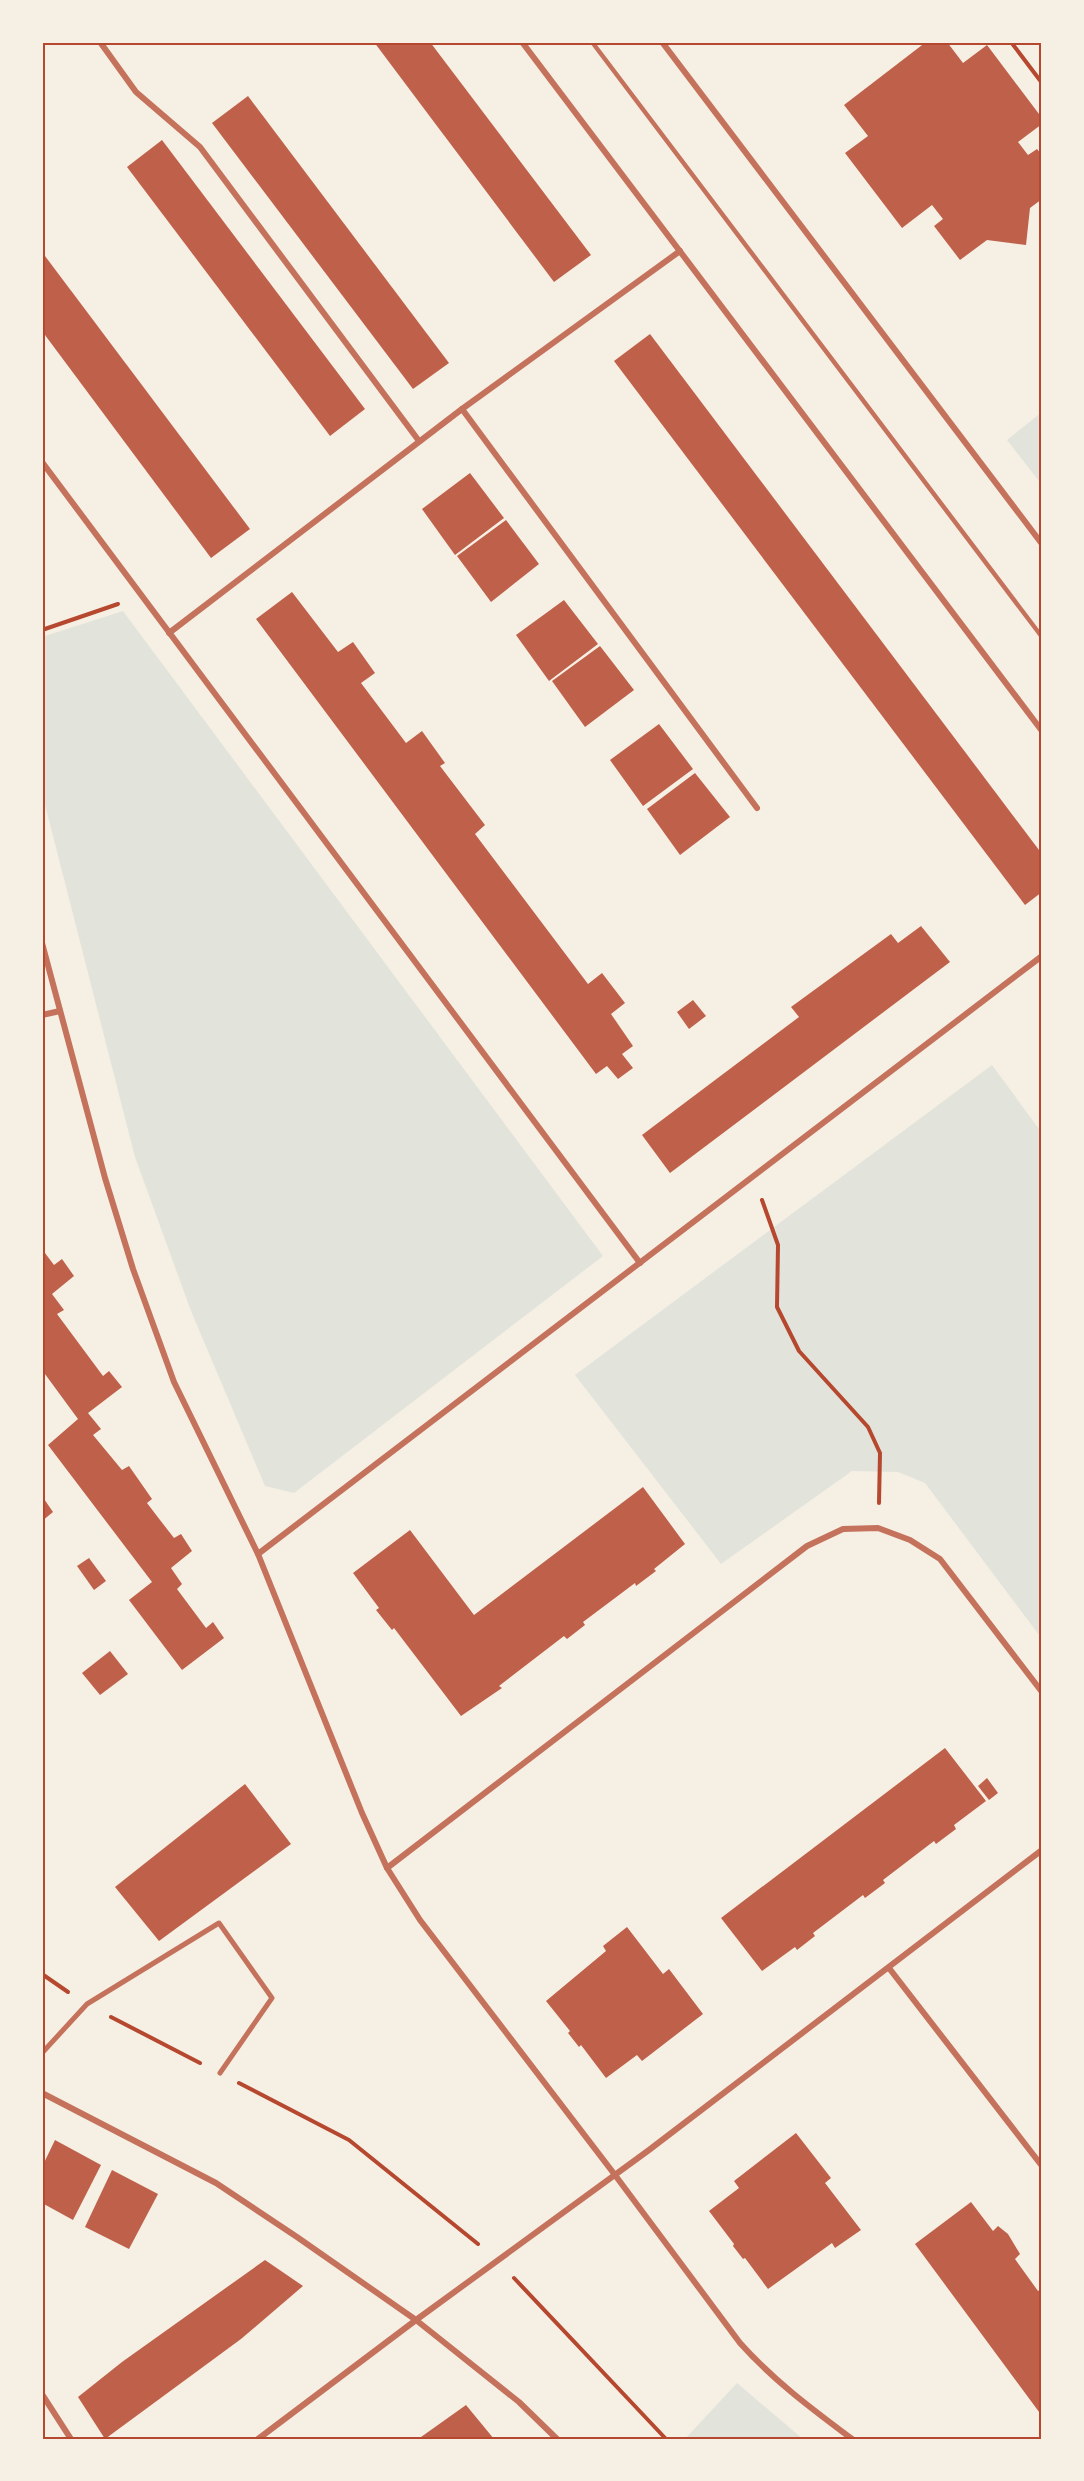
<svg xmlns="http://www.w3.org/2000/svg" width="1084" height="2481" font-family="Montserrat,sans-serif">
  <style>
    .green { fill: #e2e4dc }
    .building { fill: #bf614a }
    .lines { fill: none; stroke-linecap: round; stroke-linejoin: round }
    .path { stroke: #b5482f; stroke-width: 4 }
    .service { stroke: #c5725c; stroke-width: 4.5 }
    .pedestrian { stroke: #c5725c; stroke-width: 5 }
    .minor { stroke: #c5725c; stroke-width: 6 }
    .neatline { fill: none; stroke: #b5482f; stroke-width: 2 }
  </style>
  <rect width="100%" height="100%" fill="#f6efe4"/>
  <!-- green -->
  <g class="green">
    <polygon points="1042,412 1042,485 1007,440"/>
    <polygon points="123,611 603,1256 294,1493 265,1486 191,1311 135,1157 42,793 42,637"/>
    <polygon points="992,1065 1042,1133 1042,1639 925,1483 898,1472 852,1471 721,1564 575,1375"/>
    <polygon points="737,2383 803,2439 685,2439"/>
  </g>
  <!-- building -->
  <g class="building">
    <polygon points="374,42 430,42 591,255 554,282"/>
    <polygon points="926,42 947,42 963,63 987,45 1042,118 1042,124 1018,142 1028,155 1037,149 1042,155 1042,199 1030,208 1026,245 987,240 960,260 934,226 943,219 932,205 902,228 845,153 868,136 844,105"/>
    <polygon points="248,96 449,363 413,389 212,123"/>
    <polygon points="162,140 365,409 330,436 127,167"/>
    <polygon points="42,252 250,529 211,558 42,331"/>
    <polygon points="650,334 1042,854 1042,892 1025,905 614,361"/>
    <polygon points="470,473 504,518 455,555 422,509"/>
    <polygon points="506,520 539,564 491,602 457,556"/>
    <polygon points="292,592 338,652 353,642 375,673 361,683 406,743 422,731 445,763 440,766 485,825 475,834 588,984 602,973 625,1003 611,1014 633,1046 622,1054 633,1068 618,1079 607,1066 596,1074 256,619"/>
    <polygon points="564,600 598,644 549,681 516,635"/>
    <polygon points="600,646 634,690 585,727 552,681"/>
    <polygon points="659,724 693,769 643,806 610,760"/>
    <polygon points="695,773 730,817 680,855 647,809"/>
    <polygon points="921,926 950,962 670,1173 642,1135 799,1017 791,1007 891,934 898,943"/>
    <polygon points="693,1000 706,1016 689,1029 677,1012"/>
    <polygon points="42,1249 54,1265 62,1259 74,1276 52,1294 64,1310 57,1314 103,1376 109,1371 122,1387 88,1413 101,1429 93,1435 122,1470 129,1466 152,1499 147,1503 160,1520 174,1538 181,1534 192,1551 171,1568 182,1584 177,1589 206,1628 213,1622 224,1638 182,1670 129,1600 152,1582 48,1445 78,1419 42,1370"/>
    <polygon points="643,1487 685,1544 654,1569 656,1571 636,1586 635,1583 583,1622 585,1625 567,1639 564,1636 499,1686 502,1688 461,1716 394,1628 392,1630 376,1610 379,1608 353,1573 410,1530 474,1615"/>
    <polygon points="42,1496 53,1512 42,1521"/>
    <polygon points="89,1558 106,1581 94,1590 77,1566"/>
    <polygon points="110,1651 128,1674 100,1695 82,1673"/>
    <polygon points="945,1748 986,1801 954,1825 956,1829 936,1844 934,1841 883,1880 885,1883 865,1898 863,1895 813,1933 815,1936 797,1950 795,1947 762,1971 721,1918"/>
    <polygon points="987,1778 998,1793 989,1800 978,1786"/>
    <polygon points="245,1784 291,1844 159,1941 115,1887"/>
    <polygon points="627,1927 663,1974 669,1969 703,2014 642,2061 637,2055 606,2078 581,2045 579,2047 568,2033 570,2031 546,2001 606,1951 603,1946"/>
    <polygon points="796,2133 831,2178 825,2183 861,2230 835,2248 832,2243 768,2289 745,2258 743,2259 733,2246 734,2244 709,2211 739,2188 734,2181"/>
    <polygon points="55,2140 101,2165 73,2220 42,2203 42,2167"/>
    <polygon points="112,2170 158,2194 129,2249 85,2227"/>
    <polygon points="971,2202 993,2231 998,2226 1008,2234 1020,2254 1015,2259 1038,2291 1041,2289 1042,2291 1042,2416 915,2244"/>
    <polygon points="265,2260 303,2286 241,2339 105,2439 78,2397 122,2362"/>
    <polygon points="466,2405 494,2439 421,2437"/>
  </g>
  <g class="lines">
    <!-- path -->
    <g class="path">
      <polyline points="1011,42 1042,83"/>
      <polyline points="42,630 118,604"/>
      <polyline points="762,1200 778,1245 777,1307 799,1351 868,1427 880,1453 879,1503"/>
      <polyline points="42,1974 68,1992"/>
      <polyline points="111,2017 200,2063"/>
      <polyline points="239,2083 349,2140 478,2244"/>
      <polyline points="514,2278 666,2439"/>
    </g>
    <!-- service -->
    <polyline class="service" points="592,42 1042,637"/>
    <!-- pedestrian -->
    <polyline class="pedestrian" points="42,2053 87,2004 219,1923 272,1998 220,2073"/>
    <!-- minor -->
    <g class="minor">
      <polyline points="100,42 136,92 200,147 419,441"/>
      <polyline points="522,42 1042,731"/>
      <polyline points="662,42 1042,544"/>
      <polyline points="462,409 757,808"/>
      <polyline points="42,462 640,1263"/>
      <polyline points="169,633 462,409 680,251"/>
      <path d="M42,943L105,1178L133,1269L174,1382L258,1554L362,1813L387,1868L420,1920L615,2175L740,2343C774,2381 812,2409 852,2439"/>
      <polyline points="42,1015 60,1011"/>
      <polyline points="258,1554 1042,956"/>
      <polyline points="387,1868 807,1546 843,1529 878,1528 910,1540 940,1559 1042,1692"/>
      <polyline points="889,1968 1042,2166"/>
      <polyline points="42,2093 216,2183 297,2237 416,2320 519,2402 557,2439"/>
      <polyline points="42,2394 71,2439"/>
      <polyline points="258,2439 416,2320 649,2150 1042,1850"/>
    </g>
  </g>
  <!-- border -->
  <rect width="1084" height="2481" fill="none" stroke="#f6efe4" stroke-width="87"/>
  <rect x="44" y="44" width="996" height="2394" class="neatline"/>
</svg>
